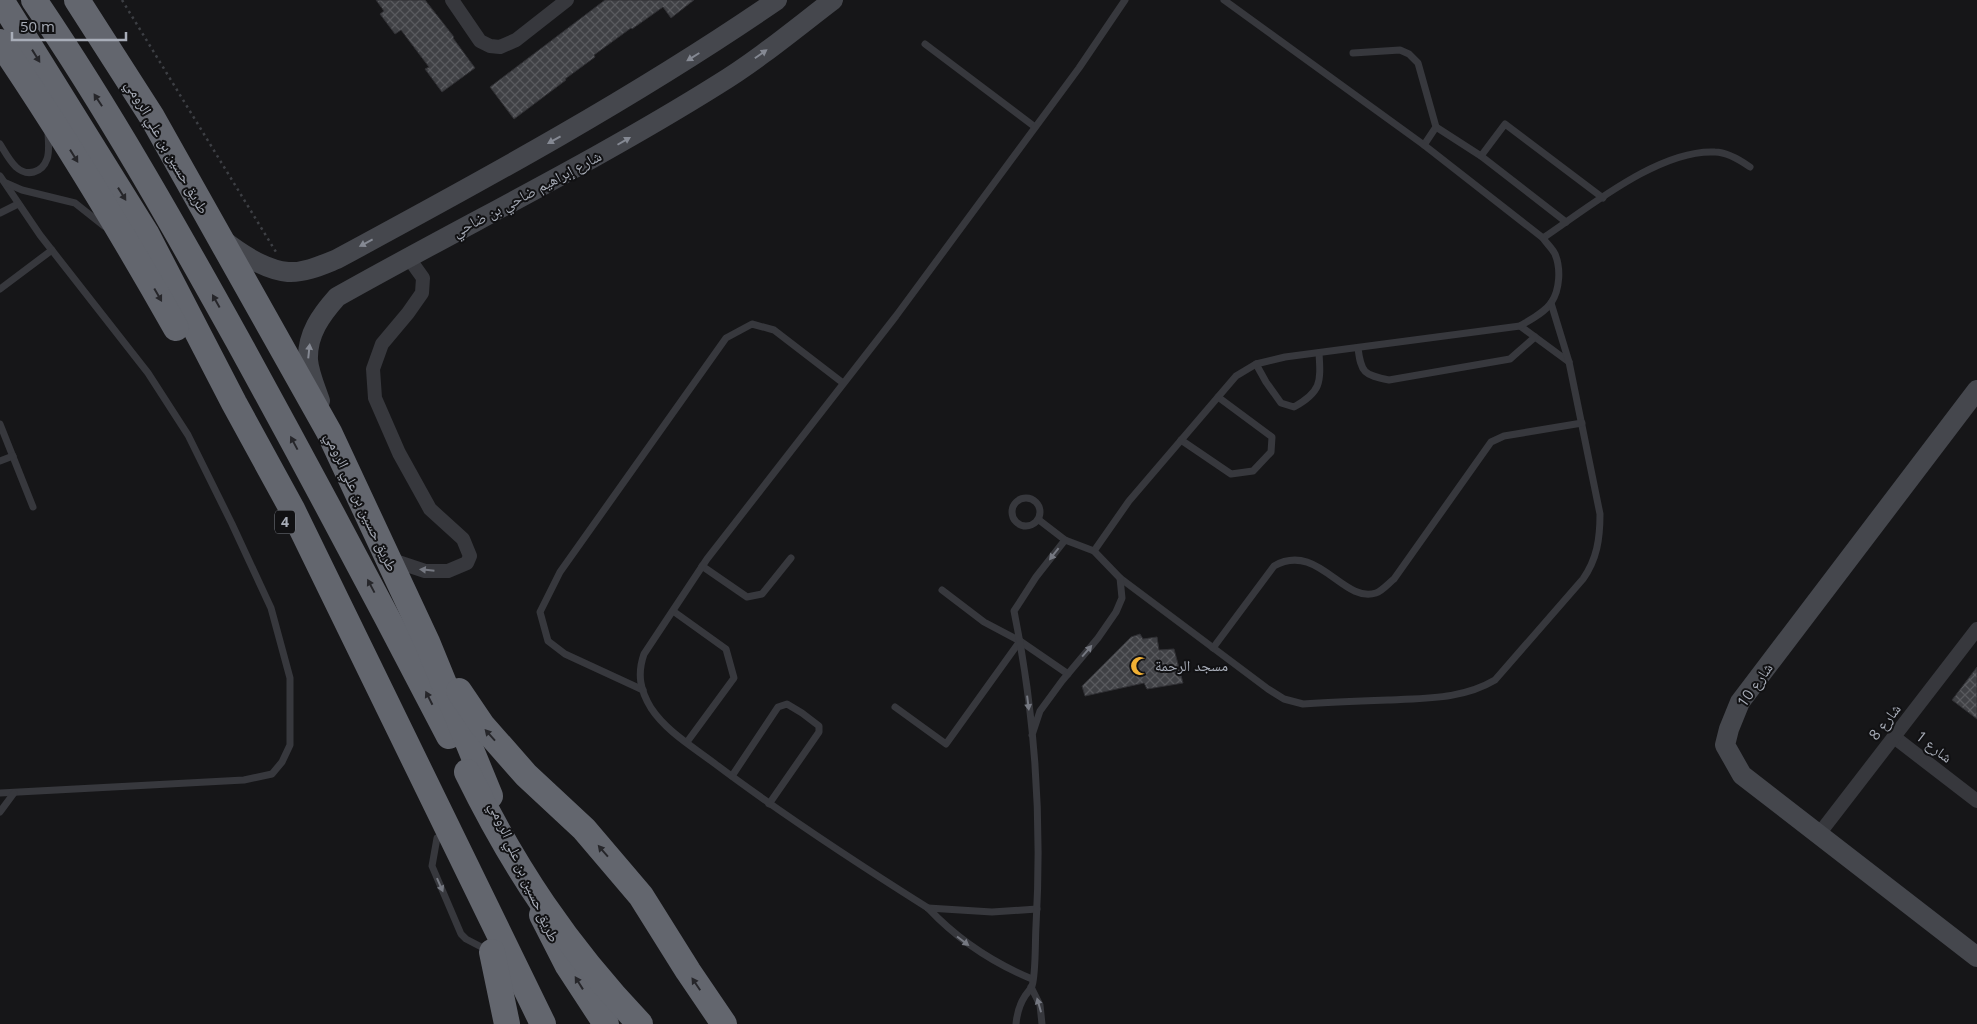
<svg xmlns="http://www.w3.org/2000/svg" width="1977" height="1024" font-family="'Open Sans','Noto Naskh Arabic',sans-serif">
  <style>
    .building { fill: url(#building-cross-hatch); stroke: #303034 }
    .lines { fill: none; stroke-linecap: round; stroke-linejoin: round }
    .path { stroke: #3d3f44; stroke-width: 2.5; stroke-dasharray: 2.5 4; stroke-linecap: butt }
    .lane { stroke: #37383d; stroke-width: 7 }
    .street { stroke: #37383d; stroke-width: 14 }
    .secondary { stroke: #45474d; stroke-width: 20 }
    .highway { stroke: #63666e; stroke-width: 26 }
    .highway-bridge { stroke: #63666e; stroke-width: 26 }
    .oneway { fill: #858993 }
    .oneway2 { fill: #26262a }
    .oneway3 { fill: #757881 }
    .labels { text-anchor: middle; stroke-width: 4; stroke-linejoin: round; paint-order: stroke }
    .shield { fill: #111113; stroke: #7b7e86; stroke-width: 1 }
    .shield-label { font-size: 14px; font-weight: bold; fill: #a8adb8 }
    .street-label { font-size: 15px; fill: #a8adb8; stroke: #111113 }
    .poi-label { font-size: 15px; fill: #a8adb8; stroke: #111113; text-anchor: start }
  </style>
  <defs>
    <pattern id="building-cross-hatch" width="8" height="8" patternUnits="userSpaceOnUse" patternTransform="scale(1.25)"><rect width="8" height="8" fill="#404145"/><path d="M0 0l8 8M0 8l8-8" fill="none" stroke="#595a5e"/></pattern>
  </defs>
  <rect width="100%" height="100%" fill="#161618"/>
  <!-- building -->
  <g class="building">
    <polygon points="376,0 425,0 454,37 453,38 475,68 442,92 425,69 429,67 401,30 395,34 380,14 384,11"/>
    <polygon points="605,0 694,0 671,18 663,7 632,29 631,28 594,55 595,57 565,79 566,80 514,119 490,87"/>
    <polygon points="1140,634 1143,639 1157,637 1159,650 1174,649 1183,683 1147,689 1144,683 1085,696 1082,686 1131,637"/>
    <polygon points="1977,667 1977,719 1952,700"/>
  </g>
  <g class="lines">
    <!-- path -->
    <polyline class="path" points="122,0 276,252"/>
    <!-- lane -->
    <g class="lane">
      <polyline points="925,44 1035,127"/>
      <polyline points="1353,53 1400,50 1409,54 1418,63 1436,127 1424,145"/>
      <polyline points="1436,127 1481,156 1566,222"/>
      <path d="M0,144C5,152 9,160 16,167C27,177 42,173 47,159C50,151 48,140 48,131"/>
      <polyline points="1481,156 1505,124 1603,198"/>
      <polyline points="0,176 40,235 148,373 188,435 232,524 271,608 290,678 290,745 282,762 272,774 244,780 0,793"/>
      <polyline points="6,183 22,190 75,203 104,226"/>
      <polyline points="0,213 18,204"/>
      <path d="M1543,238C1588,208 1659,149 1715,152C1727,152 1740,160 1750,167"/>
      <polyline points="0,289 52,250"/>
      <polyline points="1520,326 1569,362"/>
      <path d="M1358,348C1361,373 1364,375 1389,380L1510,359L1535,337"/>
      <path d="M1256,364L1266,382L1281,403L1294,407C1321,392 1321,383 1319,353"/>
      <polyline points="0,424 33,507"/>
      <polyline points="1181,440 1231,474 1253,471 1271,452 1272,437 1218,397"/>
      <polyline points="0,461 13,456"/>
      <circle cx="1026" cy="512" r="14"/>
      <polyline points="1039,520 1065,540"/>
      <path d="M1094,551L1129,501L1236,376L1256,364L1285,357L1520,326C1530,320 1544,313 1551,303C1560,290 1561,268 1555,254C1552,248 1546,243 1543,238L1424,145L1224,0"/>
      <polyline points="702,566 747,597 762,594 791,558"/>
      <path d="M1120,578L1268,689L1284,699L1303,704C1332,702 1362,701 1391,700C1427,698 1463,699 1495,680L1583,579C1597,559 1600,539 1600,514L1569,362L1551,303"/>
      <polyline points="942,590 984,622 1020,641 1068,674"/>
      <polyline points="673,611 726,649 734,678 687,742"/>
      <path d="M1213,648L1274,566C1318,541 1343,604 1376,593C1382,591 1389,583 1394,579L1491,442L1504,436L1582,423"/>
      <polyline points="643,690 565,654 548,641 540,612 560,572 726,338 752,324 774,330 843,383"/>
      <polyline points="895,707 946,744 1020,641"/>
      <polyline points="732,776 778,707 787,704 802,713 819,726 819,732 769,804"/>
      <polyline points="0,812 14,793"/>
      <polyline points="437,838 432,866 461,934 466,939 489,951"/>
      <polyline points="928,908 992,912 1037,909"/>
      <path d="M1032,979C991,962 958,940 928,908C855,862 783,815 714,763C693,747 666,731 651,708C640,690 637,674 644,654L707,559L896,316L1079,68L1125,0"/>
      <polyline points="1031,987 1040,1005 1042,1024"/>
      <path d="M1016,1024C1017,1013 1019,1005 1025,996C1027,993 1030,990 1032,986C1036,974 1035,940 1036,926C1042,821 1035,714 1014,611L1036,577L1065,540L1094,551L1120,578L1122,598L1116,612L1098,638L1062,681L1040,711L1032,735"/>
    </g>
    <!-- street -->
    <g class="street">
      <polyline points="452,0 480,41 490,46 500,47 516,40 567,0"/>
      <polyline points="389,559 425,571 448,571 467,563 470,556 463,539 430,509 399,453 375,398 373,369 382,344 408,313 422,293 423,278 408,257"/>
      <polyline points="1894,737 1977,801"/>
      <polyline points="1819,834 1977,629"/>
    </g>
    <!-- secondary -->
    <g class="secondary">
      <path d="M223,240C241,254 265,270 288,272C305,273 322,265 337,259C487,178 636,97 777,0"/>
      <polyline points="1977,390 1740,702 1729,729 1725,745 1742,775 1977,957"/>
      <path d="M320,401C316,389 309,373 308,360C307,334 321,315 337,297C463,226 594,162 717,85C758,60 795,29 833,0"/>
    </g>
    <!-- highway -->
    <g class="highway">
      <polyline points="1,0 146,233 234,403 292,509 543,1024"/>
      <path d="M34,0C108,109 173,224 237,339C309,470 380,603 449,736"/>
      <polyline points="77,0 152,117 329,432 427,642 490,796"/>
      <path d="M0,42C63,135 121,231 176,328"/>
      <polyline points="459,691 482,725 526,775 584,829 641,896 688,971 724,1024"/>
      <polyline points="542,915 568,966 606,1024"/>
      <polyline points="492,952 507,1024"/>
    </g>
    <!-- highway-bridge -->
    <path class="highway-bridge" d="M467,772C514,868 566,946 640,1024"/>
  </g>
  <!-- one-way arrows -->
  <defs><path id="oneway-solid" d="M-6-.8H1V-3.2L6.5 0L1 3.2V.8H-6Z" transform="scale(1.25)"/></defs>
  <g class="oneway">
    <use href="#oneway-solid" transform="translate(761 54) rotate(-35)"/>
    <use href="#oneway-solid" transform="translate(693 57) rotate(148)"/>
    <use href="#oneway-solid" transform="translate(554 140) rotate(151)"/>
    <use href="#oneway-solid" transform="translate(624 141) rotate(-30)"/>
    <use href="#oneway-solid" transform="translate(366 243) rotate(152)"/>
    <use href="#oneway-solid" transform="translate(309 351) rotate(-84)"/>
  </g>
  <g class="oneway2">
    <use href="#oneway-solid" transform="translate(36 56) rotate(58)"/>
    <use href="#oneway-solid" transform="translate(98 100) rotate(-123)"/>
    <use href="#oneway-solid" transform="translate(74 156) rotate(58)"/>
    <use href="#oneway-solid" transform="translate(122 194) rotate(58)"/>
    <use href="#oneway-solid" transform="translate(158 295) rotate(60)"/>
    <use href="#oneway-solid" transform="translate(216 301) rotate(-119)"/>
    <use href="#oneway-solid" transform="translate(294 443) rotate(-118)"/>
    <use href="#oneway-solid" transform="translate(371 586) rotate(-118)"/>
    <use href="#oneway-solid" transform="translate(429 698) rotate(-117)"/>
    <use href="#oneway-solid" transform="translate(490 735) rotate(-132)"/>
    <use href="#oneway-solid" transform="translate(603 851) rotate(-131)"/>
    <use href="#oneway-solid" transform="translate(579 983) rotate(-122)"/>
    <use href="#oneway-solid" transform="translate(696 984) rotate(-124)"/>
  </g>
  <g class="oneway3">
    <use href="#oneway-solid" transform="translate(1054 554) rotate(128)"/>
    <use href="#oneway-solid" transform="translate(427 570) rotate(-174)"/>
    <use href="#oneway-solid" transform="translate(1087 651) rotate(-49)"/>
    <use href="#oneway-solid" transform="translate(1028 703) rotate(83)"/>
    <use href="#oneway-solid" transform="translate(440 885) rotate(66)"/>
    <use href="#oneway-solid" transform="translate(963 941) rotate(37)"/>
    <use href="#oneway-solid" transform="translate(1039 1005) rotate(-106)"/>
  </g>
  <!-- icons -->
  <defs>
    <g id="mosque-bare" transform="scale(1.5)"><path d="M3.5-4.9A6 6 0 1 0 3.5 4.9A5 5 0 1 1 3.5-4.9Z" fill="#f2b134" stroke="#111113" stroke-width="2.5" paint-order="stroke"/></g>
  </defs>
  <g fill-rule="evenodd">
    <use href="#mosque-bare" x="1140" y="666"/>
  </g>
  <g class="labels">
    <!-- shield labels -->
    <rect class="shield" x="275" y="510.5" width="20" height="23" rx="4"/>
    <g class="shield-label">
      <text x="285" y="527">4</text>
    </g>
    <!-- street labels -->
    <g class="street-label">
      <text transform="translate(167 147) rotate(60)" y="5">طريق حسين بن علي الرومي</text>
      <text transform="translate(527 194) rotate(-28)" y="5">شارع إبراهيم ضاحي بن ضاحي</text>
      <text transform="translate(361 502) rotate(65)" y="5">طريق حسين بن علي الرومي</text>
      <text transform="translate(1755 685) rotate(-55)" y="5">شارع 10</text>
      <text transform="translate(1885 722) rotate(-52)" y="5">شارع 8</text>
      <text transform="translate(1934 747) rotate(38)" y="5">شارع 1</text>
      <text transform="translate(524 872) rotate(66)" y="5">طريق حسين بن علي الرومي</text>
    </g>
    <!-- poi labels -->
    <g class="poi-label">
      <text x="1155" y="671">مسجد الرحمة</text>
    </g>
  </g>
  <!-- scale -->
  <path d="M12 32v8h114v-8" fill="none" stroke="#a8adb8" stroke-width="2.5"/>
  <text x="20" y="32" font-size="15" fill="#a8adb8" stroke="#111113" stroke-width="4" paint-order="stroke">50 m</text>
</svg>
